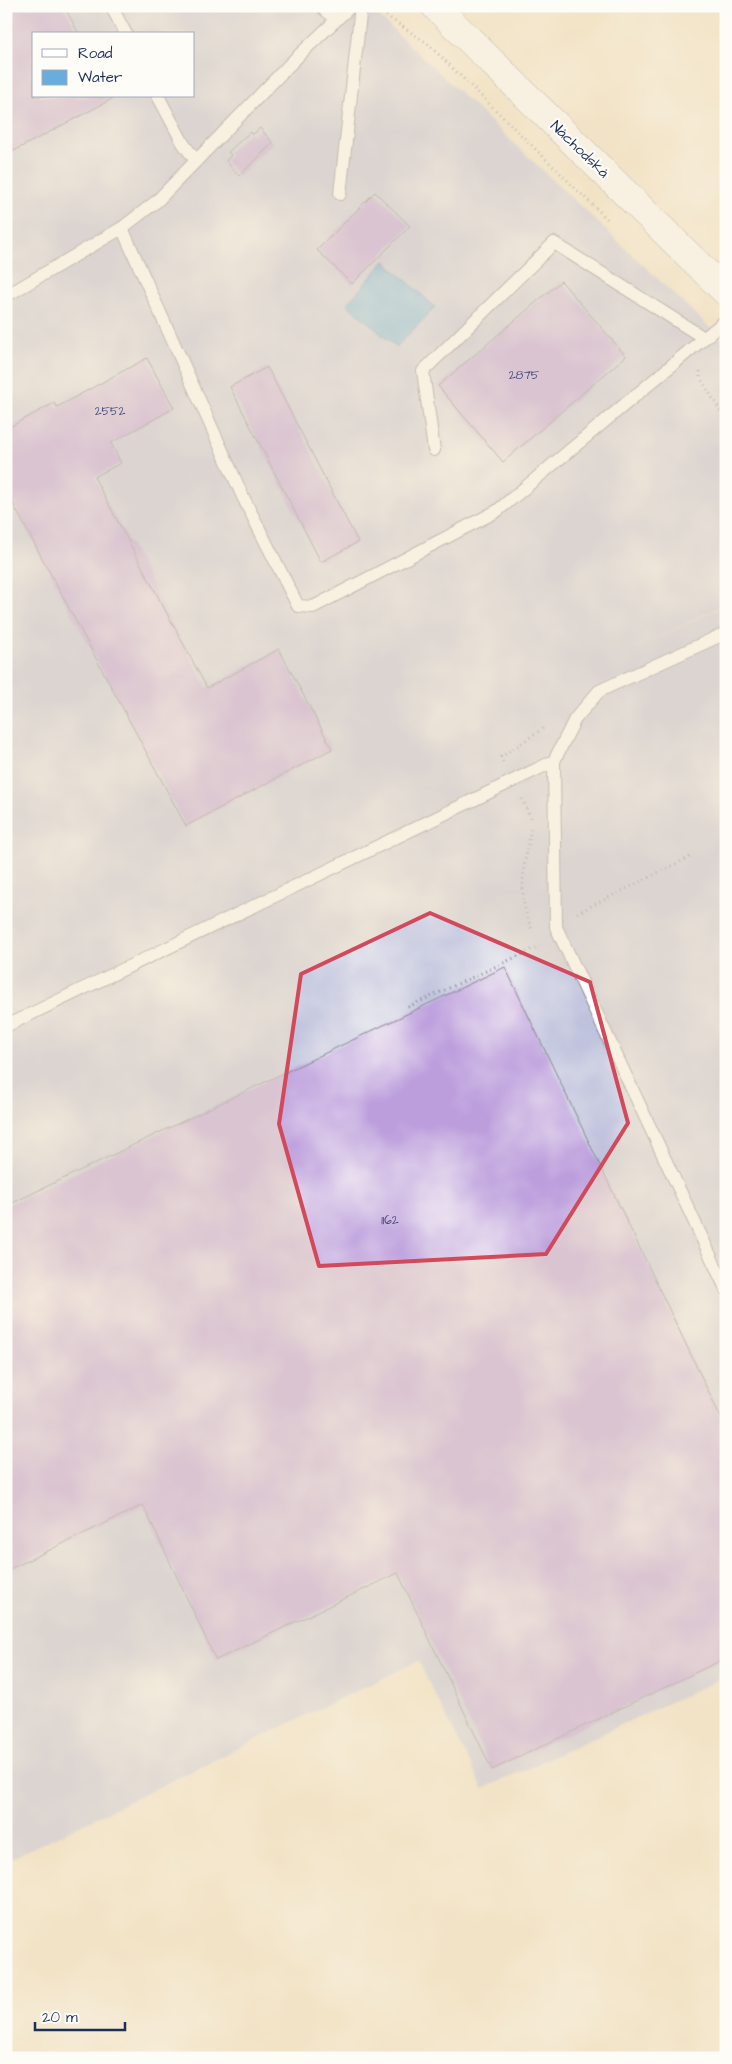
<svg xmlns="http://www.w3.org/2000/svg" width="732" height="2064" font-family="'Architects Daughter',sans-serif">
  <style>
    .industrial { fill: #c0c2dd; fill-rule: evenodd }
    .water { fill: #69adde; stroke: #426e9e }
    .building { fill: #bc9edd }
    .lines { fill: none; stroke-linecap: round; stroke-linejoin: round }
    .lane-casing { stroke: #868992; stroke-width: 14 }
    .secondary-casing { stroke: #868992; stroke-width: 29 }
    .path { stroke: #868992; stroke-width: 3; stroke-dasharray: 1 4; stroke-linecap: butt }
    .lane { stroke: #fff; stroke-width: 12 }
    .secondary { stroke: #fff; stroke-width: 28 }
    .marked { fill: none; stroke: #d1495b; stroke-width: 4; stroke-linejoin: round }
    .labels { text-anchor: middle; stroke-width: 4.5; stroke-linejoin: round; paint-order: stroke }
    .number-label { font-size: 12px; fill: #434b7e }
    .street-label { font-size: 15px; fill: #1b2f5e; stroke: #fdfcf7 }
  </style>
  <rect width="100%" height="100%" fill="#fdfcf7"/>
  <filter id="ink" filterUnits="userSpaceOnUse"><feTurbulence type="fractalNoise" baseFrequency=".02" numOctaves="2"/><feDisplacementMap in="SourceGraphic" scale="10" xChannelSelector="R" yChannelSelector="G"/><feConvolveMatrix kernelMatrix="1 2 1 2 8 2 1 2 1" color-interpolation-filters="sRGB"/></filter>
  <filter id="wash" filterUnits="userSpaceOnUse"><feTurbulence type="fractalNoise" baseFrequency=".0096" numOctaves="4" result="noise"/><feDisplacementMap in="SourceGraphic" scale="20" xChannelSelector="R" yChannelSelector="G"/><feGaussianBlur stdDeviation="1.12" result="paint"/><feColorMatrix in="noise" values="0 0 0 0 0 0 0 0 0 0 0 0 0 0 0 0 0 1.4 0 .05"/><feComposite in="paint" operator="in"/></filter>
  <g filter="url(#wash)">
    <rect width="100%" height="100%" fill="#f2e3c6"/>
    <!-- industrial -->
    <path class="industrial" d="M6,6H368L726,343V604L607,662L726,605V1676L483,1789L418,1661L12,1858L6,1845ZM34,34H194V96H34Z"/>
    <!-- water -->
    <polygon class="water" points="385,261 435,307 396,347 347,304"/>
    <g id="blocks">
      <!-- building -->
      <g class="building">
        <polygon points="6,6 64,6 79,34 34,34 34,96 114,98 6,155"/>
        <polygon points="260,128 273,143 239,176 226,161 231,155 228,152 250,132 252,135"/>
        <polygon points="375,192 410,226 352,284 317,250"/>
        <polygon points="561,281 626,356 503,462 438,386"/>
        <polygon points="147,358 174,408 111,443 121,463 94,477 207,688 279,649 332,749 186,826 6,491 6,429 54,403 57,407"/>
        <polygon points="267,367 358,542 321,562 230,387"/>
        <polygon points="505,967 726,1428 726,1658 492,1770 398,1573 216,1660 143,1505 6,1571 6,1206"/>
      </g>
    </g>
  </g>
  <g filter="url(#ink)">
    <use href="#blocks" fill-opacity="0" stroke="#868992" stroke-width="1"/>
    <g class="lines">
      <!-- lane casing -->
      <g class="lane-casing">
        <g id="lane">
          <polyline points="111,6 126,34"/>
          <polyline points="321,6 336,20"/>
          <polyline points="158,96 183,143 196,161"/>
          <polyline points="340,194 361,6"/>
          <polyline points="122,228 243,497 298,606 313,607 497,511 726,320"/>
          <polyline points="6,296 122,228 157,201 297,57 351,6"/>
          <polyline points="434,450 423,371 554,243 704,338"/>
          <polyline points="726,633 599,691 575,719 554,761 556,927 726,1289"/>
          <polyline points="6,1026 554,761"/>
        </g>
      </g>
      <!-- secondary casing -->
      <g class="secondary-casing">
        <polyline id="secondary" points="435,6 726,292"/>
      </g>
      <!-- path -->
      <g class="path">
        <polyline points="382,13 427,43 607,219"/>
        <polyline points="700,371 700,377 726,420"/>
        <polyline points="503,762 501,757 545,727"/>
        <polyline points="522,799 532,820"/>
        <path d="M531,829C524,865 516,897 533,932"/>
        <polyline points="577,913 690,857"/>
        <polyline points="408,1007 540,946"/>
      </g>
      <!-- lane -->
      <use href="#lane" class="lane"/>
      <!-- secondary -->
      <use href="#secondary" class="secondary"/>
    </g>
  </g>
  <!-- marked area -->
  <path d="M0 0H732V2064H0ZM430,913L590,982L628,1123L546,1254L319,1266L279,1124L301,974Z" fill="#f2e3c6" fill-opacity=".55" fill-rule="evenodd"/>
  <path class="marked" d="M430,913L590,982L628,1123L546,1254L319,1266L279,1124L301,974Z"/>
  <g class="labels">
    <!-- number labels -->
    <g class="number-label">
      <text x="524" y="379">2875</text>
      <text x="110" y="415">2552</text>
      <text x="390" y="1224">1162</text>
    </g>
    <!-- street labels -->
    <g class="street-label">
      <text transform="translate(580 149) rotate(44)" y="5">Náchodská</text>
    </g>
  </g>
  <!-- margin -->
  <rect width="732" height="2064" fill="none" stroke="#fdfcf7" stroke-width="25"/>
  <!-- legend -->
  <rect x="32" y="32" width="162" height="65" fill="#fdfcf7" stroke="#a3aaba"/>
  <rect x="42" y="49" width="25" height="8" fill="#ffffff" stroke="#a3aaba"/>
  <text x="78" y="58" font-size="15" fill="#1b2f5e">Road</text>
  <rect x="42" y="70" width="25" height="15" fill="#69adde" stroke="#a3aaba"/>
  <text x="78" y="82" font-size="15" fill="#1b2f5e">Water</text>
  <!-- scale -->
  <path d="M35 2022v8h90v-8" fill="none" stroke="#1b2f5e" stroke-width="2.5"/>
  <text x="42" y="2022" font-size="15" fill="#1b2f5e" stroke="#fdfcf7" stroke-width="4" paint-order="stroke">20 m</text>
</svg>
